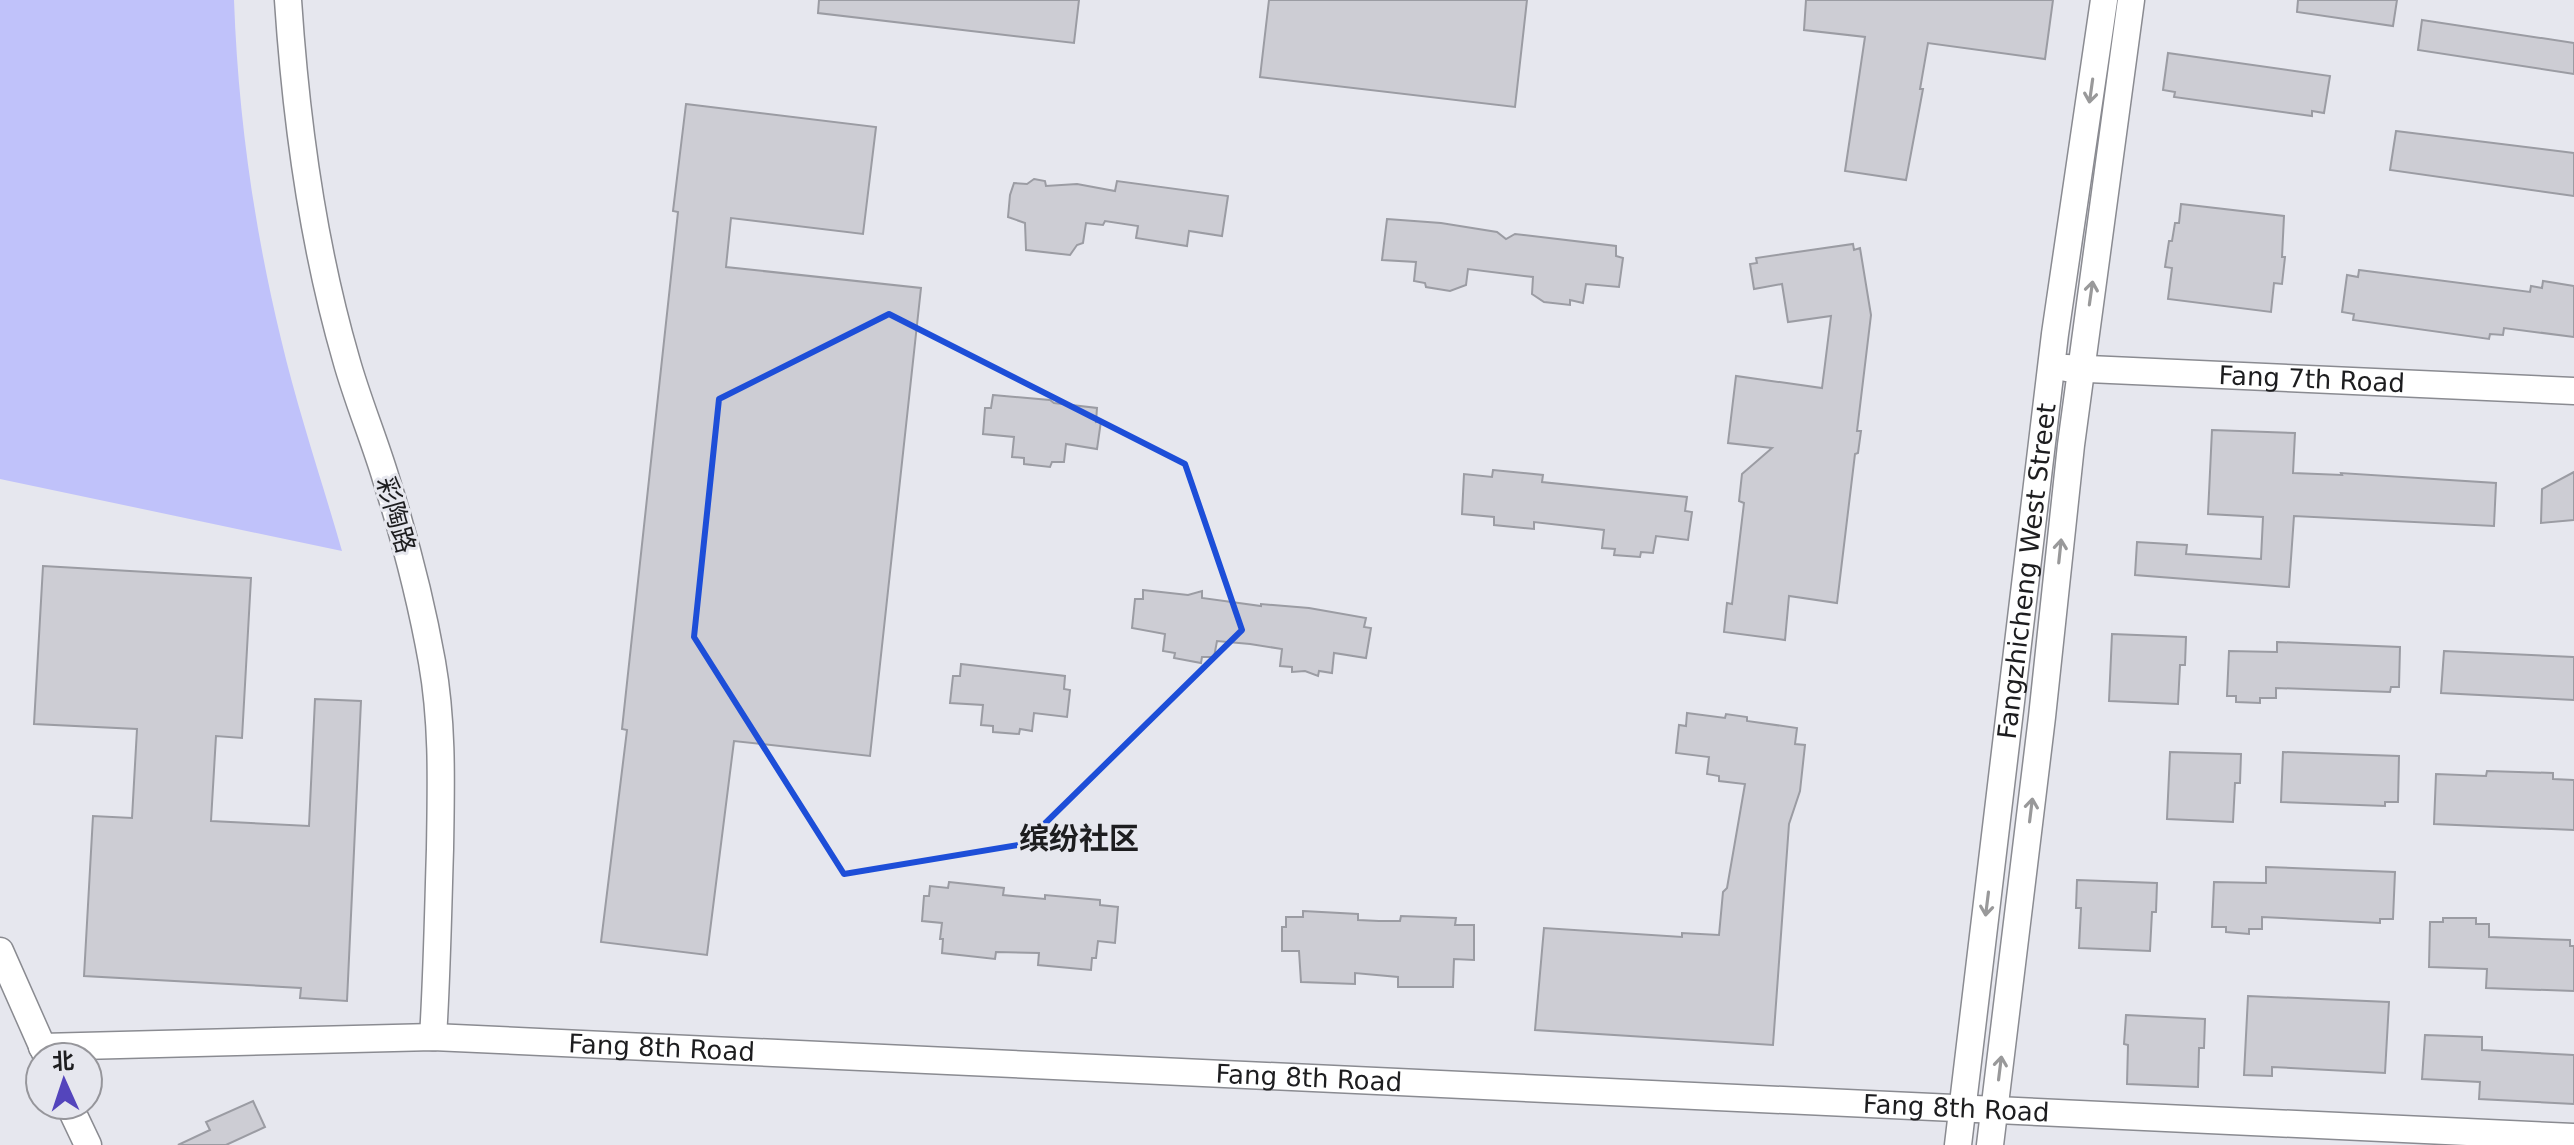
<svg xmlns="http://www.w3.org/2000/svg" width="2574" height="1145" font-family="'DejaVu Sans','Noto Sans SC',sans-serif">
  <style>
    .green { fill: #c0c2fa }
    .building { fill: #cdcdd4; stroke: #9b9ca3; stroke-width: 2 }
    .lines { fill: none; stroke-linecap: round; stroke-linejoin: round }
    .minor-casing { stroke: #8a8b91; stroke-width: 29 }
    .minor { stroke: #fff; stroke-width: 26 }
    .oneway { stroke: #99999a }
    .marked { fill: none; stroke: #1d4ed8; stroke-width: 6; stroke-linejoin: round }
    .labels { text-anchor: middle; stroke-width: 6; stroke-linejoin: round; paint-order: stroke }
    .street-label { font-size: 26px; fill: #1d1d1f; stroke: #e6e7ee }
    .quarter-label { font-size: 30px; font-weight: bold; fill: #1d1d1f; stroke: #e6e7ee }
  </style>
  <rect width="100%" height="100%" fill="#e6e7ee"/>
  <!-- green -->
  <path class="green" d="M0,0H234C238,114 254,228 281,339C298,411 322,481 342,551L0,479Z"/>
  <!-- building -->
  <g class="building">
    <polygon points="819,0 1079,0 1074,43 818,13"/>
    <polygon points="1269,0 1527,0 1515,107 1260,77"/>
    <polygon points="1806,0 2053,0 2045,59 1928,43 1920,89 1923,89 1906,180 1845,171 1865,37 1804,30"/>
    <polygon points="2298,0 2397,0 2393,26 2297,12"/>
    <polygon points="2422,20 2574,43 2574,74 2418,50"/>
    <polygon points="2168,53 2330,76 2324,113 2312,111 2312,116 2174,97 2175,92 2163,90"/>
    <polygon points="686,104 876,127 863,234 731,218 726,267 921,288 870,756 734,741 707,955 601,942 627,730 622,729 678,212 673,211"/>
    <polygon points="2396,131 2574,153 2574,196 2390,170"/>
    <polygon points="1034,179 1045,181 1046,186 1077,184 1115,191 1117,181 1228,196 1222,236 1189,231 1187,246 1136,238 1138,226 1105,221 1103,225 1086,223 1083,243 1077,245 1070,255 1026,250 1025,223 1008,217 1010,195 1014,183 1027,184"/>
    <polygon points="2181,204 2284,216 2282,257 2285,257 2282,284 2274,283 2271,312 2168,299 2172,268 2165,267 2169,241 2172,241 2175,223 2179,223"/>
    <polygon points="1387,219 1441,223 1497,232 1506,239 1515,234 1616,246 1616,256 1623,258 1619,287 1586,284 1583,303 1570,300 1570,305 1544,302 1532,294 1533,277 1468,269 1466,285 1450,291 1426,287 1425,283 1414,281 1416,262 1382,260"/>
    <polygon points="1853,244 1854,250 1860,248 1871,315 1857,431 1861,431 1858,453 1855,454 1837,603 1789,596 1785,640 1724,632 1727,603 1732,604 1744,503 1739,501 1742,474 1772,448 1728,443 1736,376 1822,388 1831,316 1788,322 1782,284 1754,289 1750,264 1757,263 1756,258"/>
    <polygon points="2359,270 2530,292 2531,286 2542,288 2543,281 2574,286 2574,337 2504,328 2503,335 2490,334 2489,339 2353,320 2354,314 2342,312 2347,275 2358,277"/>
    <polygon points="993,395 1050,400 1054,403 1097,408 1096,422 1101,421 1097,449 1066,444 1064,462 1052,462 1050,467 1024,464 1024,458 1012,457 1014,437 983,434 985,408 991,408"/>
    <polygon points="2212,430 2295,433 2293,473 2342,475 2341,473 2496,483 2494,526 2294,516 2289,587 2135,575 2137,542 2187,545 2186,554 2261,559 2263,517 2208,514"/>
    <polygon points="1493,470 1543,475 1542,482 1687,497 1685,511 1692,512 1688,540 1656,536 1653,553 1641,552 1640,557 1614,555 1615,549 1602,548 1604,530 1534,522 1534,529 1494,525 1494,517 1462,514 1464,474 1492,477"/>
    <polygon points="2574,472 2574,520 2541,523 2542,489"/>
    <polygon points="43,566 251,578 242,738 216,736 211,821 309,826 315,699 361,701 347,1001 300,998 301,988 84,976 93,816 132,818 137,729 34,724"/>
    <polygon points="1143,590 1188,595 1202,591 1202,598 1261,606 1261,604 1309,608 1366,618 1364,627 1371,628 1366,658 1334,653 1332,673 1319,671 1318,676 1305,671 1292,672 1292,667 1280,666 1282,649 1250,644 1217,641 1214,657 1202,657 1201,663 1174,658 1175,653 1163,651 1165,634 1132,628 1135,599 1143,599"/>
    <polygon points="2112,634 2186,637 2185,665 2180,665 2178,704 2109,701"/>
    <polygon points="2277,642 2400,647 2399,687 2391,687 2390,692 2276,688 2276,698 2260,698 2260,703 2236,702 2236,696 2227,696 2229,651 2277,652"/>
    <polygon points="2444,651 2574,657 2574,700 2441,693"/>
    <polygon points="961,664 1065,676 1064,689 1070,690 1067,717 1034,713 1032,731 1020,729 1019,734 993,732 993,726 981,725 983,705 950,703 953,676 960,676"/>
    <polygon points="1687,713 1725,718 1726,714 1747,717 1747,721 1797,728 1795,744 1805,745 1800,791 1789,824 1773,1045 1535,1030 1544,928 1682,937 1682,933 1719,935 1723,892 1727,888 1745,784 1719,781 1719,776 1707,774 1709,757 1676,753 1679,725 1686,726"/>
    <polygon points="2170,752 2241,754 2240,783 2235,783 2233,822 2167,819"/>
    <polygon points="2283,752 2399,756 2398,802 2385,802 2385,806 2281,802"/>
    <polygon points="2487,771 2553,773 2553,779 2574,780 2574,830 2434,824 2436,774 2486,776"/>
    <polygon points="2266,867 2395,872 2393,919 2380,919 2380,923 2262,917 2262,929 2249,929 2249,934 2226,932 2226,927 2212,927 2214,882 2266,883"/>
    <polygon points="2077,880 2157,883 2156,912 2152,912 2150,951 2079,948 2081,908 2076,908"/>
    <polygon points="949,882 1004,888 1003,895 1045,899 1045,895 1100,900 1100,905 1118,907 1115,943 1098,941 1096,958 1092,958 1091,970 1038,965 1039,953 996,952 995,959 942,953 943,939 940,939 942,923 922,921 924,896 929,896 930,886 948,888"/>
    <polygon points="1303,911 1358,914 1358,920 1379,921 1400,921 1401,916 1456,918 1455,925 1474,925 1474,960 1454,959 1453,987 1398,987 1398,977 1355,973 1355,984 1301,982 1299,951 1282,951 1282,927 1286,927 1286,917 1303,917"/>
    <polygon points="2443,918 2476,918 2476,924 2489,924 2489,937 2570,940 2570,946 2574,946 2574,991 2486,988 2487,969 2429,967 2430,922 2443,922"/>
    <polygon points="2248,996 2389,1002 2385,1073 2272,1067 2272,1076 2244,1075"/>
    <polygon points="2126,1015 2205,1019 2204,1048 2199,1048 2198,1087 2127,1084 2128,1045 2124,1044"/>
    <polygon points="2425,1035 2482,1037 2482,1050 2574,1055 2574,1104 2479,1099 2480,1082 2422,1079"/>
    <polygon points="253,1101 265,1127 226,1145 178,1145 210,1130 206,1122"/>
  </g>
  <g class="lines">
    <!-- minor casing -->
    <g class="minor-casing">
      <g id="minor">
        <path d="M288,0C296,121 312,242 346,359C357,399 374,439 386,479C405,539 421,600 432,662C443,724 441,786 440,849C438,912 437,975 433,1037"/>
        <path id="s1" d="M2066,368L2574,391"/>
        <polyline points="0,951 47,1057"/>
        <path id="s2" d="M42,1047L433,1037L2574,1137"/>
        <polyline points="69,1105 88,1145"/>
        <path id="s3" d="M1958,1145L2055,334L2104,0"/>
        <polyline points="1990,1145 2042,717 2071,445 2131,0"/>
      </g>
    </g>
    <!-- minor -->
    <use href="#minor" class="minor"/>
  </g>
  <!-- one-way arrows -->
  <defs><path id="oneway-shaft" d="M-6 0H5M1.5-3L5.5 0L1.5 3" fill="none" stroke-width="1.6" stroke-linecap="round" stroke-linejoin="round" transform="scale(2)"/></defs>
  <g class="oneway">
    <use href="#oneway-shaft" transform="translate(2091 91) rotate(98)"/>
    <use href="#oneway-shaft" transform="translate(2091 293) rotate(-82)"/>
    <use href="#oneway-shaft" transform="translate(2060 551) rotate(-84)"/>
    <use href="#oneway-shaft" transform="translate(2031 810) rotate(-83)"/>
    <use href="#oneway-shaft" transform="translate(1987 904) rotate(97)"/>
    <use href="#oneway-shaft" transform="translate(2000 1068) rotate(-83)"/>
  </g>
  <!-- marked area -->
  <path class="marked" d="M889,314L1185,464L1242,630L1024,844L844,874L694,637L719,399Z"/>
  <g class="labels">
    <!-- street labels -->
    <g class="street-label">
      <text dy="9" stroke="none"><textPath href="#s1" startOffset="246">Fang 7th Road</textPath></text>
      <text transform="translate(396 515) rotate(74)" y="9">彩陶路</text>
      <text dy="9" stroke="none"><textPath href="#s3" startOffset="578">Fangzhicheng West Street</textPath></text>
      <text dy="9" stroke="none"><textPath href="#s2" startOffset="620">Fang 8th Road</textPath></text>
      <text dy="9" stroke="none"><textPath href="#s2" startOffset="1268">Fang 8th Road</textPath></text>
      <text dy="9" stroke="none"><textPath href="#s2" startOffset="1916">Fang 8th Road</textPath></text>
    </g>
    <!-- quarter labels -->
    <g class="quarter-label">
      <text x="1079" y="849">缤纷社区</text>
    </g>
  </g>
  <!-- north arrow -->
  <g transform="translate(64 1081) rotate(357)"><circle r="38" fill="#e6e7ee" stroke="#96969b" stroke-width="2"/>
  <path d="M0-6L14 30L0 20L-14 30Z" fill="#5445bc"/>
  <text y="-12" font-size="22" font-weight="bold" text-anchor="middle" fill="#1d1d1f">北</text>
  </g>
</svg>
